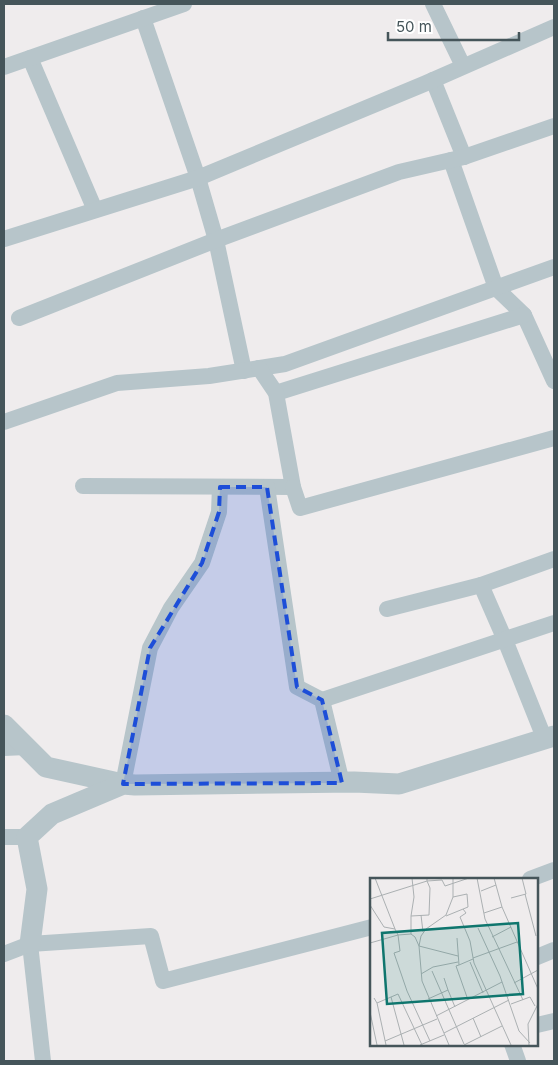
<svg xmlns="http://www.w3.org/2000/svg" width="558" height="1065" font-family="Inter,sans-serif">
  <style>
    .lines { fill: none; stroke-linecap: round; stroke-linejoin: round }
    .minor { stroke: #b7c5ca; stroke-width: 16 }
    .tertiary { stroke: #b7c5ca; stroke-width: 21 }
    .marked { fill: #1d4ed8; fill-opacity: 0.2; stroke: #1d4ed8; stroke-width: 4; stroke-dasharray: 10 6; stroke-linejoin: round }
    .inset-road { fill: none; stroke: #abb0b2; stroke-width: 1 }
    .view { fill: #0f766e; fill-opacity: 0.15; stroke: #0f766e; stroke-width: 2.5 }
    .inset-edge { fill: none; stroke: #45555a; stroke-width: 2.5 }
  </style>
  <rect width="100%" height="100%" fill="#efeced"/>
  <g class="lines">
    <!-- minor -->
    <g class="minor">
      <polyline points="433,4 463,66"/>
      <polyline points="143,18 198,178 216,240 244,371"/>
      <polyline points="30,58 95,210"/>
      <polyline points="4,67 184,4"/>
      <polyline points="433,80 464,157"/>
      <polyline points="451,160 496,288 524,315 554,381"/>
      <polyline points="4,239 198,178 424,84 554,27"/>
      <polyline points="19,318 216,240 399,172 464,157 554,126"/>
      <polyline points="276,393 524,315"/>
      <polyline points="4,422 117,383 209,376 285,364 554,267"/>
      <polyline points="83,486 293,487 276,393 259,368"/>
      <polyline points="267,487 297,687 322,700 342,783"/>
      <polyline points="293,487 300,508 554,438"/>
      <polyline points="481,585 554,559"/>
      <polyline points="387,609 481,585 505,640 545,740"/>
      <polyline points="322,700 554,623"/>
      <polyline points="4,748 26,747"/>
      <polyline points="123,784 150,648 171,608 202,563 219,512 220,487"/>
      <polyline points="4,837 27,837"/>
      <polyline points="530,879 554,870"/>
      <polyline points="30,944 43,1061"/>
      <polyline points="4,954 30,944 151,936 163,981 372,927"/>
      <polyline points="537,957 554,950"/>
      <polyline points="537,1025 554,1021"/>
      <polyline points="512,1044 518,1061"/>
    </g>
    <!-- tertiary -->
    <g class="tertiary">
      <polyline points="4,725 46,767 123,784"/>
      <polyline points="30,944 37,889 27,837 52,814 123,784 135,785 354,782 399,784 554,736"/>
    </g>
  </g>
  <!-- marked area -->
  <path class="marked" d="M220,487H267L297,687L322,700L342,783L123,784L150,648L202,563L219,512Z"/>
  <!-- overview -->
  <g transform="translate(370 878)">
    <rect width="168" height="168" fill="#efeced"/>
    <path class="inset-road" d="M5,0L25,51M57,0V3L72,2L75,8L99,0M83,0V19L76,37L56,51L51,58L49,68L88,78M107,0L115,41L153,122M124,0L132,29L168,111M111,13L126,7M155,16L166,58M141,20L156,16L152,0M0,21L57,3L60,10L59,37L41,38V56M0,27L14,49L25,51L28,57L30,73L24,75L37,113L60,163M93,31L96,35L90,39L100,63L104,85L141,167M114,35L132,29M51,37L53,54M41,38L44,19L42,0M76,38L98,29L97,16L83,19M108,50L130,98L149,153L160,165M122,59L141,49M87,60L89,87L103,81M0,65L28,57L41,56L45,59L49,68L52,103L79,167M103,80L147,64M100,84L113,115M89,87L86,88L98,122M62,93L94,166M51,96L63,89L88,84M144,105L168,92M78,112L85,129M21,119L28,116L52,167M4,120L7,125L21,119L34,167M58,121L78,112L74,100M7,125L16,167M141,126L160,119L165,128M0,134L7,167M66,138L132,104M103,140L111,159M74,155L139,122M15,163L67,141M50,167L74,157M94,167L132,148M159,167L158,146L168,126"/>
    <path class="view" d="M148,45L153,116L17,126L12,55Z"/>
    <rect width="168" height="168" class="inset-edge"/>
  </g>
  <!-- border -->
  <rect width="558" height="1065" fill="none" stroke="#45555a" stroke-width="10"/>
  <!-- scale -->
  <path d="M388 32v8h131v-8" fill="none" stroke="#45555a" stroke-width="2.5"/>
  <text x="396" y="32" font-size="15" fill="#45555a" stroke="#ffffff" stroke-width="4" paint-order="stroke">50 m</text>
</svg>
